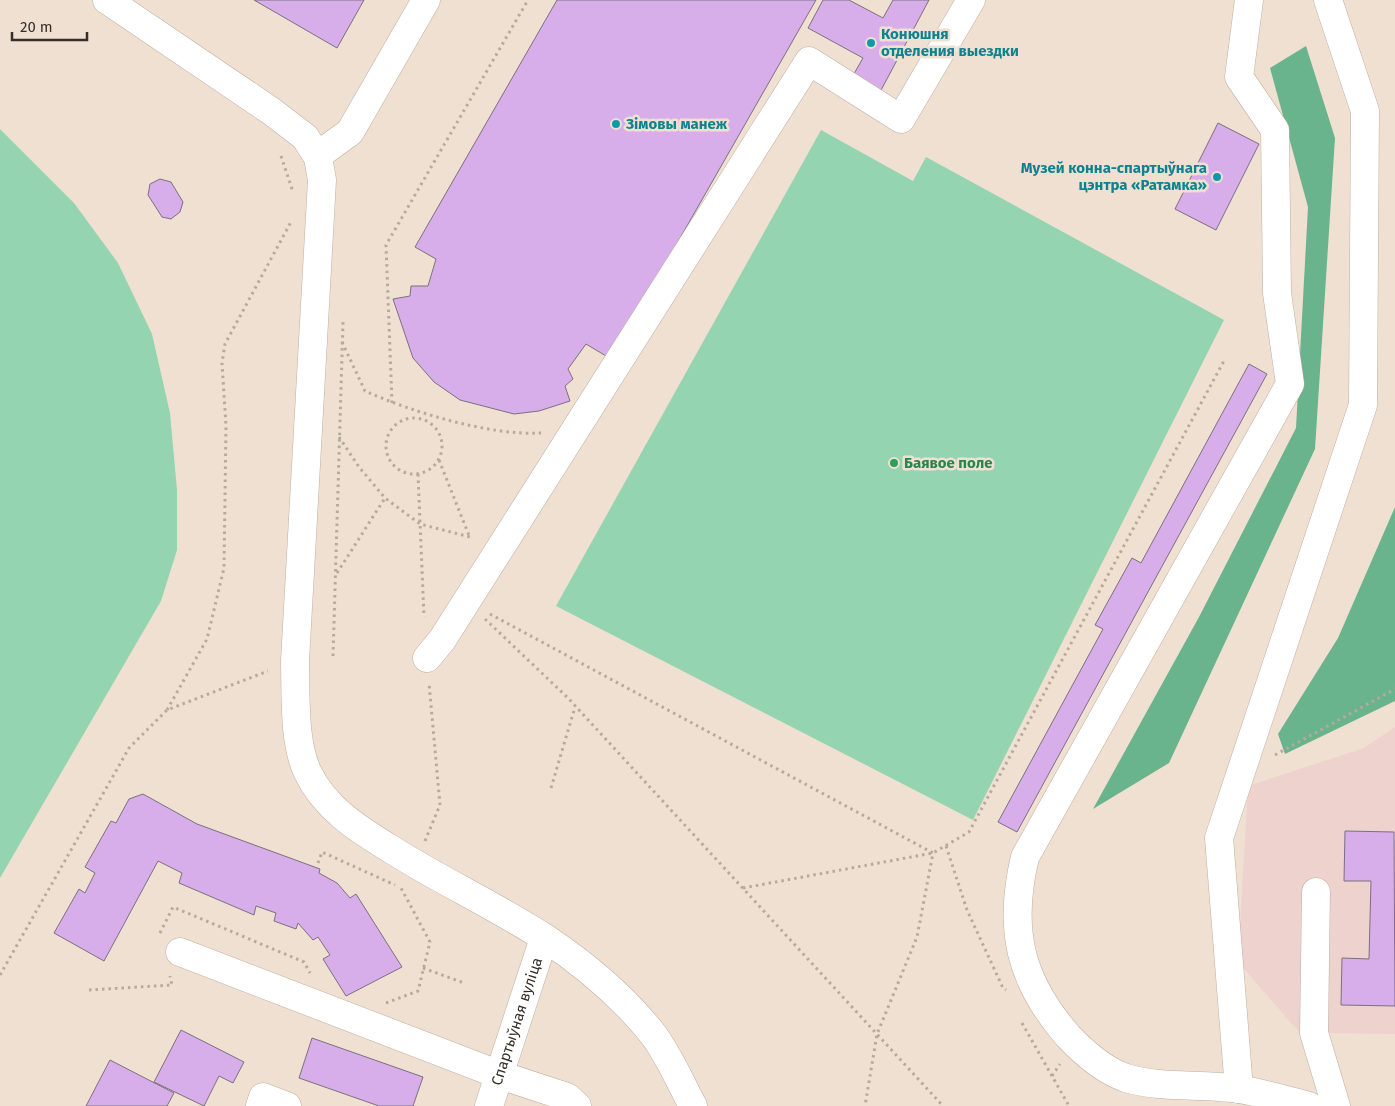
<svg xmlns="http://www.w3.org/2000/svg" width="1395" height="1106" font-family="'Fira Sans',sans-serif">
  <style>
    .education { fill: #edd2ce }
    .green { fill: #94d4b1 }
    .forest { fill: #6ab48d }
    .building { fill: #d7aeea; stroke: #7a707f }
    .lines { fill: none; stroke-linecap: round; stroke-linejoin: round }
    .minor-casing { stroke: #bfafa2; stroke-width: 29 }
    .path { stroke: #b6a99e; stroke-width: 3; stroke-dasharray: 2.5 4; stroke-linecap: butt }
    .minor { stroke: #fff; stroke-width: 28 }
    .culture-dot { fill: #0f9aa8; stroke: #f0e0d2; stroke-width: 2 }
    .leisure-dot { fill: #2e9e5b; stroke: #f0e0d2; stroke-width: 2 }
    .labels { text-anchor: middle; stroke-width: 5; stroke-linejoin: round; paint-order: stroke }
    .culture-label { font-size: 15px; font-weight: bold; fill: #0d838f; stroke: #f0e0d2; text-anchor: start }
    .leisure-label { font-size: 15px; font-weight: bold; fill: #27864d; stroke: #f0e0d2; text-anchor: start }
    .street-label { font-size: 15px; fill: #352f29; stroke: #f0e0d2 }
  </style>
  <rect width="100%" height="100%" fill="#f0e0d2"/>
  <!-- education -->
  <polygon class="education" points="1395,727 1395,1034 1300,1033 1238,962 1248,786 1364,748"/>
  <!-- green -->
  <g class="green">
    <polygon points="0,129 74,203 118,263 152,334 170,413 177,490 177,550 161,601 0,878"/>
    <polygon points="821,130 913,181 926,157 1224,320 973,820 556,606"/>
  </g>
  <!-- forest -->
  <g class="forest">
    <polygon points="1306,46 1335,138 1315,449 1169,763 1093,809 1199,617 1296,428 1308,207 1270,68"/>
    <polygon points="1395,507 1395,701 1285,754 1278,734 1338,638"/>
  </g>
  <!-- building -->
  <g class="building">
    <polygon points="254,0 364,0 337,48"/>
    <polygon points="557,0 816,0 611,359 586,344 568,369 573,379 565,386 570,401 539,411 514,414 460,400 434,382 413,358 393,299 410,296 411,286 428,286 436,259 415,247"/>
    <polygon points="823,0 849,0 883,18 893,0 929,0 879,94 851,79 863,58 808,28"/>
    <polygon points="1218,123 1259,144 1216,230 1175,209"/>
    <polygon points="160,179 171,182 183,202 180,212 171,219 162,217 148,195 150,184"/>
    <polygon points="1249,364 1267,374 1017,832 998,822 1103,629 1095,625 1132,558 1141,563"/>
    <polygon points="143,794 197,824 320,869 319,873 337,883 350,898 356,894 402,967 346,996 323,959 330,955 318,937 313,940 298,923 296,929 274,921 276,913 256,906 254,915 179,883 182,873 158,861 104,961 54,933 79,889 85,893 95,873 85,867 111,821 116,823 129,799"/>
    <polygon points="1345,831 1394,832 1395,1006 1341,1005 1342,958 1369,959 1371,881 1344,881"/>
    <polygon points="181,1030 244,1062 233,1083 219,1076 204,1106 154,1082"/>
    <polygon points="312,1038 423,1077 413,1106 379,1106 299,1078"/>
    <polygon points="110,1060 174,1093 167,1106 86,1106"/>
  </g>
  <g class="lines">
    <!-- minor casing -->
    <g class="minor-casing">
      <g id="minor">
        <path d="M107,0L271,111L305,137L318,157L322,180L295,661C296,694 293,742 308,773C326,810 360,830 394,851C443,882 496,906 545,938C584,964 623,997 652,1033C669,1055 680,1082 693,1106"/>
        <path d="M1249,0L1239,77L1275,130L1277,293L1290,384L1025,857C1008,928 1019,980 1068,1036C1084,1053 1103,1070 1126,1078C1162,1089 1202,1083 1239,1089C1262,1093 1286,1100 1309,1106"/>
        <polyline points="317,156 350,132 426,0"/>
        <polyline points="427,658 442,640 809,61 901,119 971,0"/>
        <polyline points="1316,892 1314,1033 1336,1106"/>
        <polyline points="180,952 500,1075 567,1097 577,1106"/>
        <polyline points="1239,1089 1219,838 1363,405 1365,111 1328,0"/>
        <polyline points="260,1106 263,1097 287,1106"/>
        <path id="s1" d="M489,1106L544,938"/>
      </g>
    </g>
    <!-- path -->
    <g class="path">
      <polyline points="281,156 293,192"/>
      <path d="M342,342L365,391C412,412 490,436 541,433"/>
      <polyline points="392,403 386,245 528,0"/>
      <circle cx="414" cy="446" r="28"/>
      <polyline points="339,437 359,467 385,498 420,524 470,537"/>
      <polyline points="439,460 470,538"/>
      <polyline points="418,474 424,617"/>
      <polyline points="337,573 385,498"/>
      <polyline points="490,614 933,853 917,937 877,1034 865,1106"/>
      <polyline points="485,619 568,698 943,1106"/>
      <polyline points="333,656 343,322"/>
      <polyline points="167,710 207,639 224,568 226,426 222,363 225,344 292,220"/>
      <polyline points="1275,755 1395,689"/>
      <polyline points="551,788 575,707"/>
      <polyline points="425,841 440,805 429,683"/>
      <polyline points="946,846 967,910 1003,988 1006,990"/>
      <polyline points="318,863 322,852 395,885"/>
      <polyline points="743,888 933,853 969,832 1225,359"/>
      <polyline points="160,933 173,907 304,962 310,973"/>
      <polyline points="423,968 464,983"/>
      <polyline points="0,975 129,748 167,710 268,671"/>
      <polyline points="89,990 172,985 170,976"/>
      <polyline points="386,1003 418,991 430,942 401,888"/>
      <polyline points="1022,1023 1069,1106"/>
      <polyline points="1052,1076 1060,1064"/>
    </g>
    <!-- minor -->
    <use href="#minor" class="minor"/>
  </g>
  <!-- markers -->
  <g class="culture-dot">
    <circle cx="871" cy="43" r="5"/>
    <circle cx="616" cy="124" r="5"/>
    <circle cx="1217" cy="177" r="5"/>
  </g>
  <circle class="leisure-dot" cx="894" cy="463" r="5"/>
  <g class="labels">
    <!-- culture labels -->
    <g class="culture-label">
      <text x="881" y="39">Конюшня<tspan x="881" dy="17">отделения выездки</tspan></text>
      <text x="626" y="129">Зімовы манеж</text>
      <text x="1207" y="173" text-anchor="end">Музей конна-спартыўнага<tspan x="1207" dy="17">цэнтра «Ратамка»</tspan></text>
    </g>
    <!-- leisure labels -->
    <g class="leisure-label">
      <text x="904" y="468">Баявое поле</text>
    </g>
    <!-- street labels -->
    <g class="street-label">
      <text dy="5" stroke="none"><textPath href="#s1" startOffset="89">Спартыўная вуліца</textPath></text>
    </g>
  </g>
  <!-- scale -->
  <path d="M12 32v8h75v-8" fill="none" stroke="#352f29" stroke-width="2.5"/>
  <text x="20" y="32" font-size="15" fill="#352f29" stroke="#f0e0d2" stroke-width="4" paint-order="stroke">20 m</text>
</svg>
